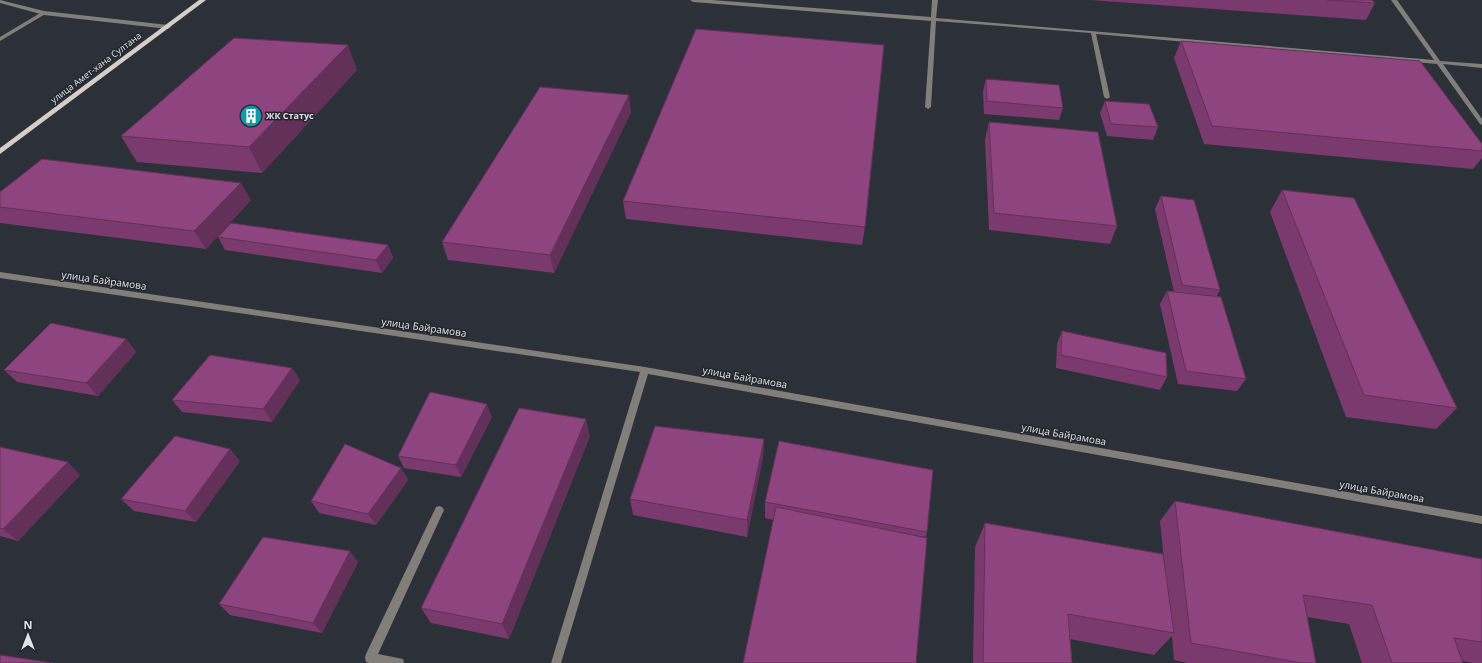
<svg xmlns="http://www.w3.org/2000/svg" width="1482" height="663" font-family="'Open Sans',sans-serif">
  <style>
    .lines { fill: none; stroke-linecap: round; stroke-linejoin: round }
    .lane { fill: #827f7b; fill-rule: evenodd }
    .street { fill: #827f7b; fill-rule: evenodd }
    .primary { fill: #d4cec6; fill-rule: evenodd }
    .wall { fill: #7a3a6d }
    .shaded-wall { fill: #633059 }
    .building { fill: #8e447f; stroke: #633059 }
    .labels { text-anchor: middle; stroke-width: 3; stroke-linejoin: round; paint-order: stroke }
    .far-street-label { font-size: 9px; fill: #dfe2e7; stroke: #23262e }
    .far-poi-label { font-size: 9px; font-weight: bold; fill: #dfe2e7; stroke: #23262e; text-anchor: start }
    .street-label { font-size: 10px; fill: #dfe2e7; stroke: #23262e }
  </style>
  <rect width="100%" height="100%" fill="#2c3038"/>
  <g class="lines">
    <!-- lane -->
    <g class="lane">
      <polygon points="690,0 712,0 931,17 932,0 938,0 936,18 1434,60 1391,0 1397,0 1440,61 1482,64 1482,68 1443,64 1482,119 1482,125 1480,124 1437,64 1096,34 1110,97 1107,99 1104,97 1091,33 936,21 931,107 928,109 925,107 931,21 693,2"/>
      <polygon points="42,12 47,13 0,41 0,37"/>
    </g>
    <!-- street -->
    <g class="street">
      <polygon points="0,0 44,11 168,25 171,27 168,29 44,15 0,3"/>
      <polygon points="0,272 645,367 1482,516 1482,524 648,374 561,663 551,663 640,372 0,278"/>
      <polygon points="439,506 442,507 444,510 378,654 403,659 404,663 369,663 366,662 365,658 366,654 436,507"/>
    </g>
    <!-- primary -->
    <polygon class="primary" points="199,0 206,0 0,154 0,148"/>
  </g>
  <!-- wall -->
  <g class="wall">
    <polygon points="1090,0 1372,0 1375,3 1366,20"/>
    <polygon points="1181,41 1482,144 1482,158 1473,169 1204,144 1174,58"/>
    <polygon points="357,70 262,173 137,162 121,136"/>
    <polygon points="986,79 1063,108 1059,120 984,114 983,91"/>
    <polygon points="1105,101 1158,127 1153,140 1107,136 1100,113"/>
    <polygon points="631,112 554,273 448,260 442,242"/>
    <polygon points="989,122 1117,226 1110,244 989,230 985,140"/>
    <polygon points="1282,190 1457,408 1436,429 1346,417 1270,212"/>
    <polygon points="0,192 251,200 206,249 0,223"/>
    <polygon points="1161,196 1220,290 1216,297 1246,379 1237,391 1178,384 1160,304 1167,291 1174,292 1155,209"/>
    <polygon points="623,201 865,227 862,245 626,219"/>
    <polygon points="218,237 388,245 393,258 382,273 225,250"/>
    <polygon points="1062,331 1167,377 1160,390 1056,368 1057,344"/>
    <polygon points="126,339 136,352 98,396 17,382 4,370"/>
    <polygon points="300,380 272,422 182,412 172,400"/>
    <polygon points="492,417 461,477 404,468 398,456"/>
    <polygon points="590,436 509,639 431,623 421,608"/>
    <polygon points="764,439 763,457 747,537 633,515 630,499"/>
    <polygon points="0,447 80,475 18,541 0,536"/>
    <polygon points="240,461 196,522 134,511 121,499"/>
    <polygon points="401,468 408,480 376,525 319,513 311,501"/>
    <polygon points="1175,501 1482,559 1482,663 1473,663 1463,661 1463,663 1362,663 1349,624 1307,617 1316,663 1188,663 1174,660 1172,636 1154,655 1070,639 1072,663 973,663 975,547 985,523 1164,560 1160,521"/>
    <polygon points="765,502 927,532 926,537 773,520 765,518"/>
    <polygon points="358,562 322,633 230,615 219,604"/>
  </g>
  <!-- shaded-wall -->
  <g class="shaded-wall">
    <polygon points="348,45 357,70 262,173 249,147"/>
    <polygon points="629,95 631,112 554,273 550,255"/>
    <polygon points="241,183 251,200 206,249 194,231"/>
    <polygon points="388,245 393,258 382,273 376,260"/>
    <polygon points="126,339 136,352 98,396 86,383"/>
    <polygon points="292,368 300,380 272,422 263,409"/>
    <polygon points="487,404 492,417 461,477 456,465"/>
    <polygon points="586,419 590,436 509,639 502,624"/>
    <polygon points="764,439 763,457 747,537 747,520"/>
    <polygon points="230,449 240,461 196,522 185,511"/>
    <polygon points="68,462 80,475 18,541 3,529"/>
    <polygon points="401,468 408,480 376,525 368,514"/>
    <polygon points="350,551 358,562 322,633 313,623"/>
  </g>
  <!-- building -->
  <g class="building">
    <polygon points="1327,0 1372,0 1375,3"/>
    <polygon points="696,29 884,45 865,227 623,201"/>
    <polygon points="234,38 348,45 249,147 121,136"/>
    <polygon points="1181,41 1420,61 1482,144 1482,151 1212,126"/>
    <polygon points="986,79 1059,85 1063,108 987,101"/>
    <polygon points="540,87 629,95 550,255 442,242"/>
    <polygon points="1105,101 1149,104 1158,127 1111,124"/>
    <polygon points="989,122 1098,132 1117,226 994,213"/>
    <polygon points="42,159 241,183 194,231 0,207 0,192"/>
    <polygon points="1282,190 1354,198 1457,408 1364,395"/>
    <polygon points="1161,196 1194,200 1220,290 1182,285"/>
    <polygon points="231,223 388,245 376,260 218,237"/>
    <polygon points="1167,291 1221,297 1246,379 1186,371"/>
    <polygon points="51,323 126,339 86,383 4,370"/>
    <polygon points="1062,331 1166,353 1167,377 1061,355"/>
    <polygon points="210,355 292,368 263,409 172,400"/>
    <polygon points="430,392 487,404 456,465 398,456"/>
    <polygon points="519,408 586,419 502,624 421,608"/>
    <polygon points="655,426 764,439 747,520 630,499"/>
    <polygon points="175,436 230,449 185,511 121,499"/>
    <polygon points="779,441 933,470 927,532 765,502"/>
    <polygon points="345,444 401,468 368,514 311,501"/>
    <polygon points="0,447 68,462 3,529 0,528"/>
    <polygon points="1175,501 1482,559 1482,642 1454,638 1463,663 1392,663 1372,605 1303,595 1316,663 1302,663 1191,643"/>
    <polygon points="776,507 927,538 916,663 743,663"/>
    <polygon points="985,523 1163,554 1174,633 1068,614 1072,663 983,663"/>
    <polygon points="263,537 350,551 313,623 219,604"/>
    <polygon points="0,655 53,663 0,663"/>
  </g>
  <!-- icons -->
  <defs>
    <g id="building-disc" transform="scale(1.15)"><circle r="9.5" fill="#0f9aa8" stroke="#23262e"/><path d="M-4-6H4V6H1V3H-1V6H-4ZM-2.5-4.3h1.7v1.8h-1.7ZM.8-4.3h1.7v1.8H.8ZM-2.5-1h1.7V.8h-1.7ZM.8-1h1.7V.8H.8Z" fill="#fff"/></g>
  </defs>
  <g fill-rule="evenodd">
    <use href="#building-disc" x="251" y="116"/>
  </g>
  <g class="labels">
    <!-- far-street labels -->
    <g class="far-street-label">
      <text transform="translate(96 68) rotate(-37)" y="3">улица Амет-хана Султана</text>
    </g>
    <!-- far-poi labels -->
    <g class="far-poi-label">
      <text x="266" y="119">ЖК Статус</text>
    </g>
    <!-- street labels -->
    <g class="street-label">
      <text transform="translate(104 280) rotate(8)" y="4">улица Байрамова</text>
      <text transform="translate(424 327) rotate(8)" y="4">улица Байрамова</text>
      <text transform="translate(745 377) rotate(10)" y="4">улица Байрамова</text>
      <text transform="translate(1064 434) rotate(10)" y="4">улица Байрамова</text>
      <text transform="translate(1382 491) rotate(10)" y="4">улица Байрамова</text>
    </g>
  </g>
  <!-- north arrow -->
  <g transform="translate(28 635)" stroke="#23262e" stroke-width="3" paint-order="stroke">
  <path d="M0-3L7 15L0 10L-7 15Z" fill="#dfe2e7"/>
  <text y="-6" font-size="11" font-weight="bold" text-anchor="middle" fill="#dfe2e7">N</text>
  </g>
</svg>
